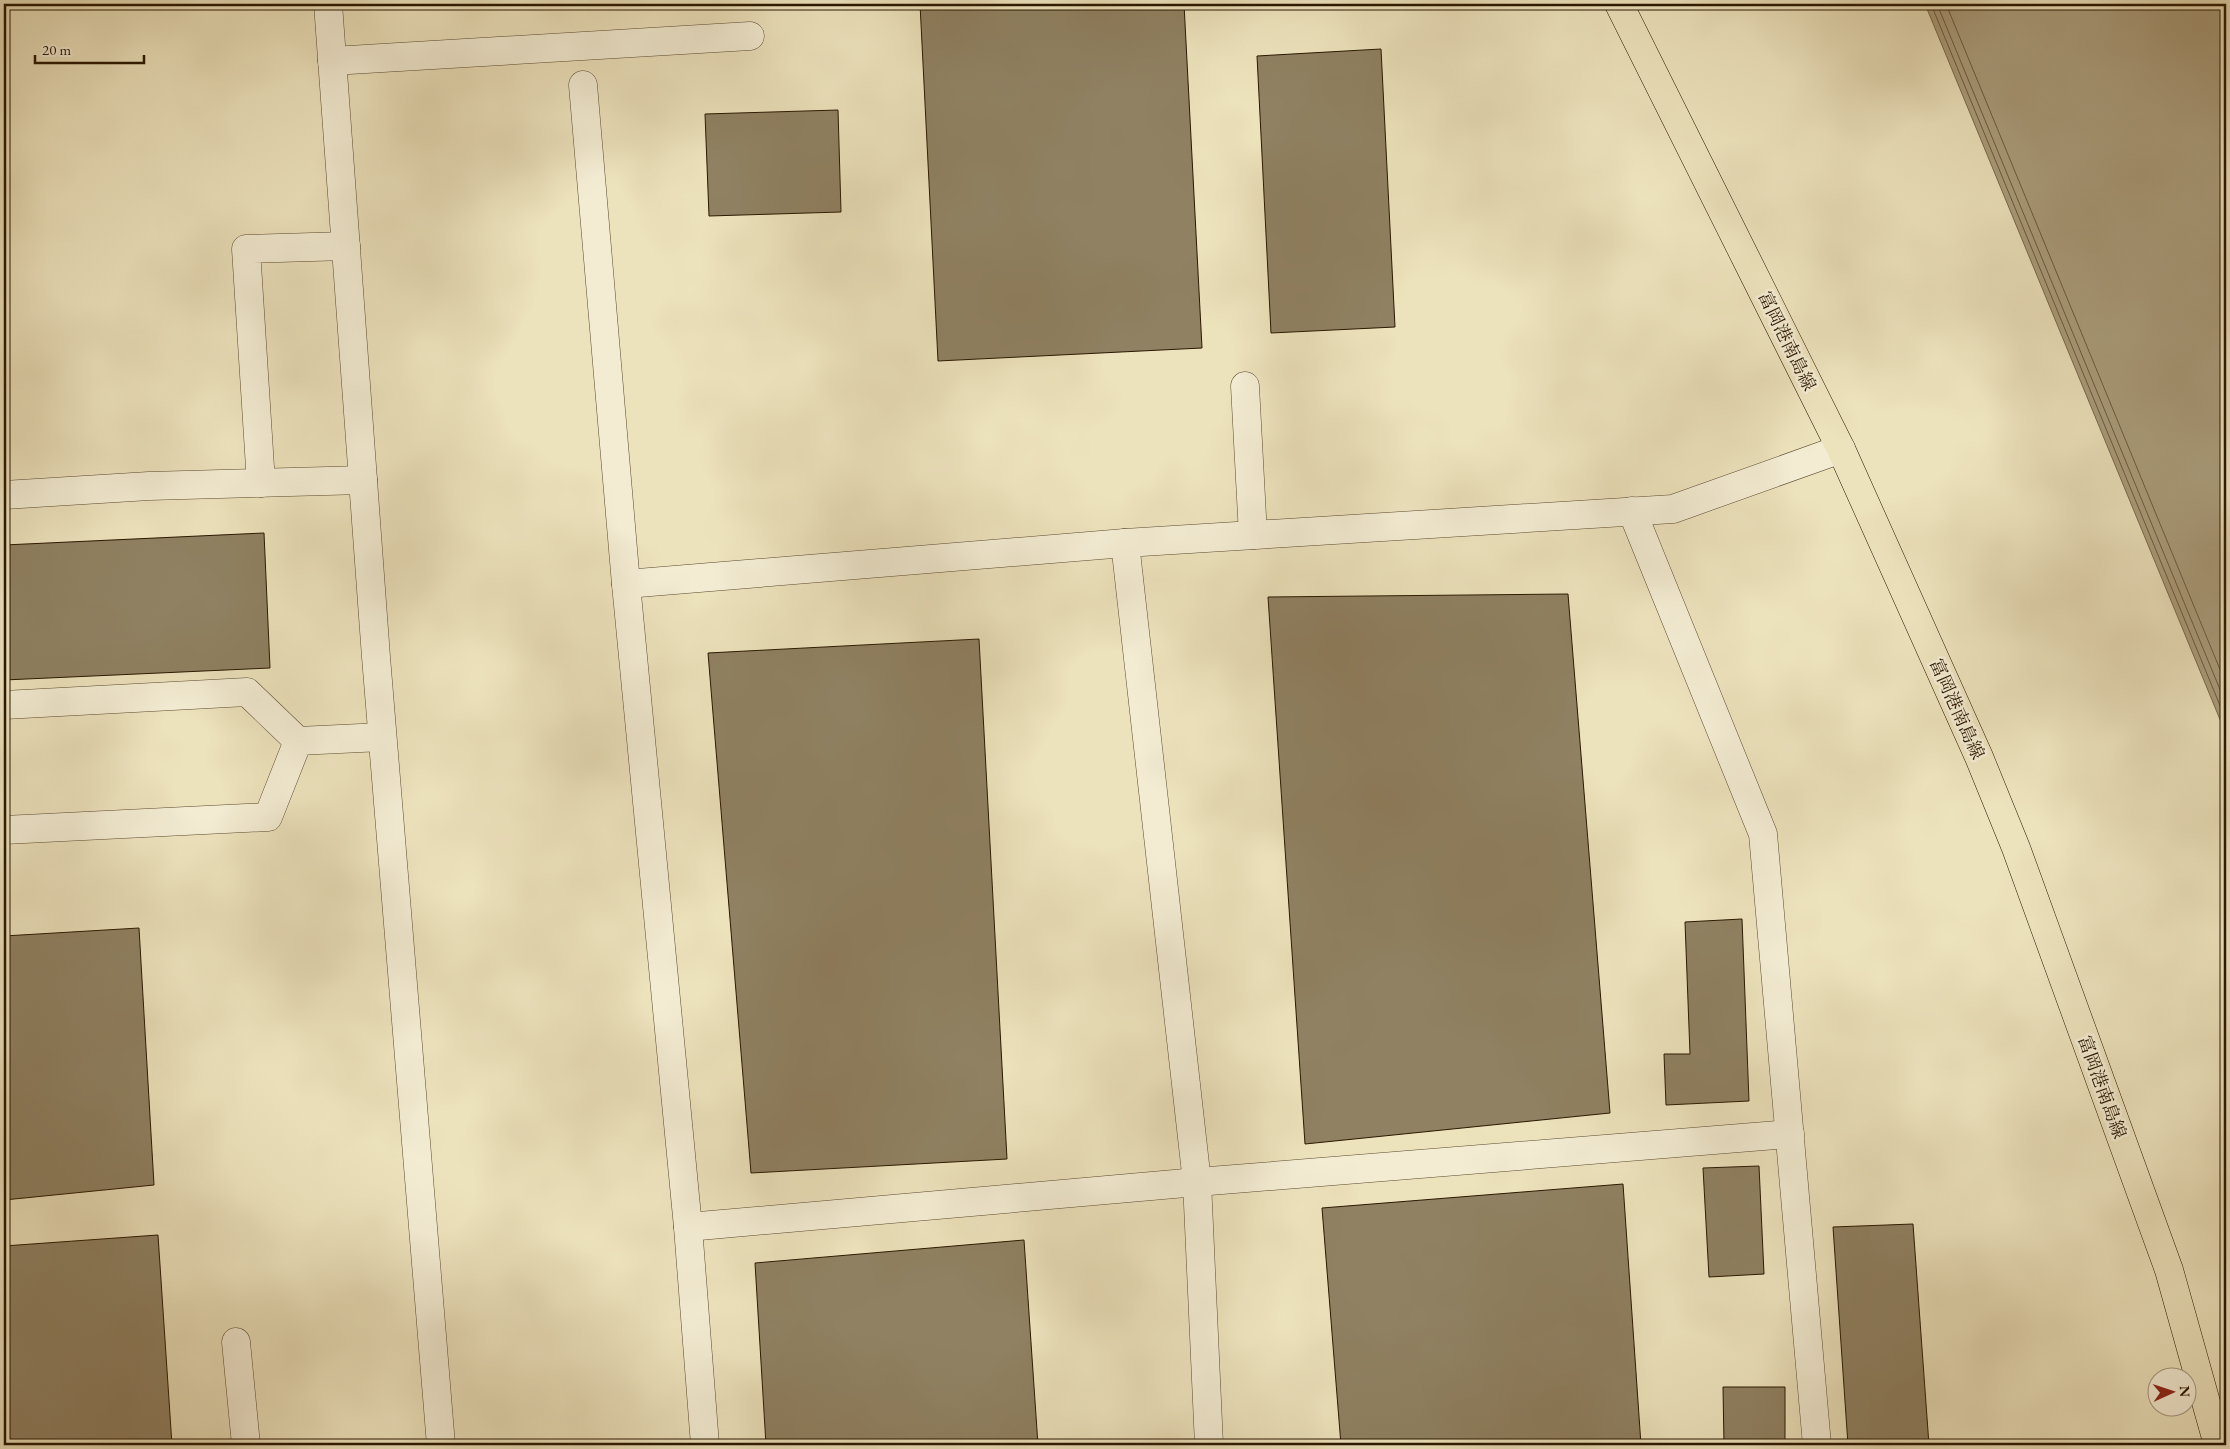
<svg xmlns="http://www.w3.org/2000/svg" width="2230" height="1449" font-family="'EB Garamond','Noto Serif JP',serif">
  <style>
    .water { fill: #aa9d7c; stroke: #77684a }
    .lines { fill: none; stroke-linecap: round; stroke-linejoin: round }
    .shore { stroke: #6a5a3e; stroke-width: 1 }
    .building { fill: #8f8162; stroke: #2a1800 }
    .minor-casing { stroke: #5a4a2f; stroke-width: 29 }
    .major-casing { stroke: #2a1800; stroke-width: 29 }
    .minor { stroke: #f3ecd3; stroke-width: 28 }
    .major { stroke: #ece2bc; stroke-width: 28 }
    .labels { text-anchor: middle; stroke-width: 5; stroke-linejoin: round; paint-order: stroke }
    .street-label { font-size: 18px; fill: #2a1800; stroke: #f3ecd3 }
  </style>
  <rect width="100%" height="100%" fill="#ece2bc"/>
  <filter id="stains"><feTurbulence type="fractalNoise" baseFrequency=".004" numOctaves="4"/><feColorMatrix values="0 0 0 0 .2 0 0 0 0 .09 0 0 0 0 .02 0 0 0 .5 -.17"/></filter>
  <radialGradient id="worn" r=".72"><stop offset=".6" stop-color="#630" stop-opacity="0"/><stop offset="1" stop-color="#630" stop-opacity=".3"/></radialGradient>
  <!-- water -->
  <polygon class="water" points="1925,4 2226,4 2226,734"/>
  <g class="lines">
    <!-- shore -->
    <g class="shore">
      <polyline points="1931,4 2226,720"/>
      <polyline points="1937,4 2226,704"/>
      <polyline points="1946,4 2226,684"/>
    </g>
  </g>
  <!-- building -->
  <g class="building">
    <polygon points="920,4 1184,4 1202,348 938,361"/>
    <polygon points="1381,49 1395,327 1271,333 1257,56"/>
    <polygon points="838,110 841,212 709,216 705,114"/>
    <polygon points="264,533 270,668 4,680 4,545"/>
    <polygon points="1568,594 1610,1113 1305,1144 1268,597"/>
    <polygon points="979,639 1007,1159 751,1173 708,653"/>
    <polygon points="1742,919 1749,1101 1666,1105 1664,1054 1690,1054 1685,922"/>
    <polygon points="139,928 154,1185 4,1200 4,936"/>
    <polygon points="1759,1166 1764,1274 1709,1277 1703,1168"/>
    <polygon points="1623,1184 1641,1445 1341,1445 1322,1208"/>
    <polygon points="1913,1224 1929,1445 1848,1445 1833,1227"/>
    <polygon points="158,1235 172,1445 4,1445 4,1246"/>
    <polygon points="1024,1240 1038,1445 766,1445 755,1263"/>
    <polygon points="1723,1387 1785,1387 1785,1445 1724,1445"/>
  </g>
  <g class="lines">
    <!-- minor casing -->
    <g class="minor-casing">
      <g id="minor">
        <polyline points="328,4 376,657 441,1445"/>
        <polyline points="332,61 750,36"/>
        <polyline points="583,85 626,584 688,1227 705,1445"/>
        <polyline points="1245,386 1253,535"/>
        <polyline points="261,483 246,249 346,246"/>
        <polyline points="4,495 149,486 363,480"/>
        <polyline points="1632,511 1763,834 1817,1445"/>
        <polyline points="1125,543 1197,1182 1209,1445"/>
        <polyline points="626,584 1125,543 1673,509 1841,449"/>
        <polyline points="4,705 247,692 298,741"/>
        <polyline points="4,830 268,817 298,741 382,737"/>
        <polyline points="688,1227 1197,1182 1790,1134"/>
        <polyline points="236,1342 246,1445"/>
      </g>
    </g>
    <!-- major casing -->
    <g class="major-casing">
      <polyline id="major" points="1619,4 1841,449 1979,757 2016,848 2169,1270 2218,1445"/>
    </g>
    <!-- minor -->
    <use href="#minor" class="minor"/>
    <!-- major -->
    <use href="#major" class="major"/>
  </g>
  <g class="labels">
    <!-- street labels -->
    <g class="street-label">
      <text transform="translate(1787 341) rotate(64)" y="6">富岡港南島線</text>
      <text transform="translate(1957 709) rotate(66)" y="6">富岡港南島線</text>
      <text transform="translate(2102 1087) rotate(70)" y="6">富岡港南島線</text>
    </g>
  </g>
  <!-- margin -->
  <rect width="2230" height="1449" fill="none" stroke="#ece2bc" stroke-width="20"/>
  <rect x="5" y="5" width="2220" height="1439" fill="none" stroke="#2a1800" stroke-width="2.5"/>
  <rect x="10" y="10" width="2210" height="1429" fill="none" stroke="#2a1800"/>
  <!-- north arrow -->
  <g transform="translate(2172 1392) rotate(87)"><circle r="24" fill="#f3ecd3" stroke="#a3977f"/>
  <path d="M0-4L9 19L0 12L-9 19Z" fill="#8f2418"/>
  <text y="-8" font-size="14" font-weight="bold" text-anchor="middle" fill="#2a1800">N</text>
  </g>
  <!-- scale -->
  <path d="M35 55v8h109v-8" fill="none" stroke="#2a1800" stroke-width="2.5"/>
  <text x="42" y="55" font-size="15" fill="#2a1800" stroke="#f3ecd3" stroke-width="4" paint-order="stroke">20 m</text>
  <rect width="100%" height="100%" filter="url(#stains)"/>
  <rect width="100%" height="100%" fill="url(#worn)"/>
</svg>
